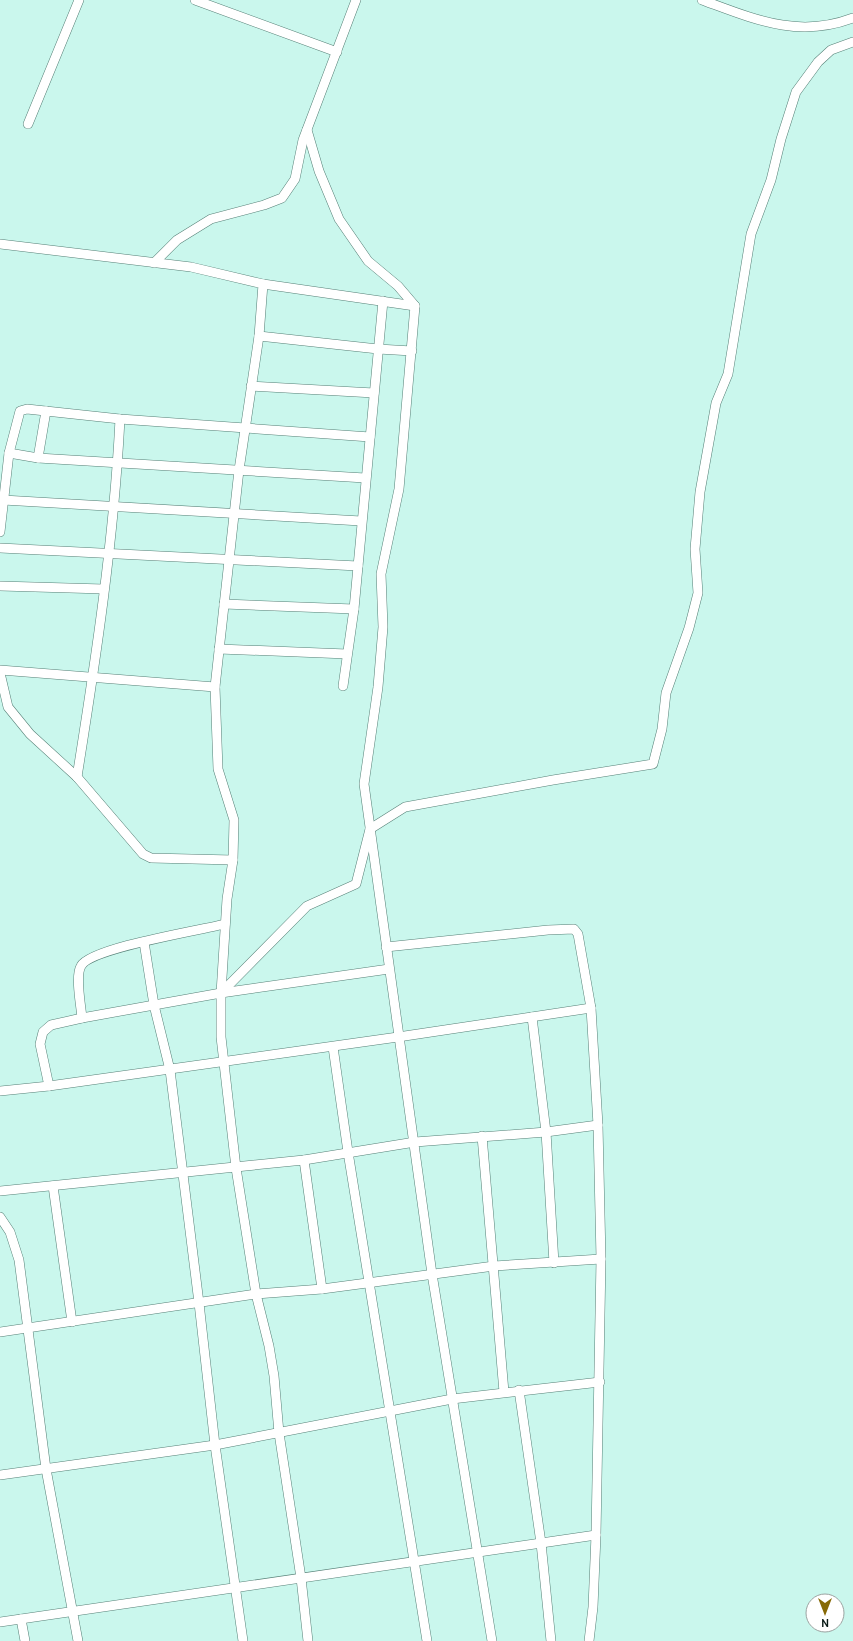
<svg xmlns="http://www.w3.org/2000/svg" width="853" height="1641" font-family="Cabin,sans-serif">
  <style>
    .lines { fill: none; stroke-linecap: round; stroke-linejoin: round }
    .street-casing { stroke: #568077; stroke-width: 10 }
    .street { stroke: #fff; stroke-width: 9 }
  </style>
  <rect width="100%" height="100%" fill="#caf7ed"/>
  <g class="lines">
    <!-- street casing -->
    <g class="street-casing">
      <g id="street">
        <polyline points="195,0 337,52"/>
        <path d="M702,0C754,19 798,39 853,18"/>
        <polyline points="28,124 79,0"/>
        <polyline points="307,130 319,171 339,219 368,261 398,286 415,306 399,489 381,574 383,627 378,687 364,784 432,1274 492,1641"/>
        <polyline points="0,244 191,267 263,284 259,336 239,470 215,687 218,769 234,820 233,860 227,899 221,993"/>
        <polyline points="154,263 177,240 211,219 264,205 282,198 295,179 303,140 356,0"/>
        <polyline points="263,284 415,306"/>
        <polyline points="259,336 378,349 412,351"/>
        <polyline points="251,386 374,393"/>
        <polyline points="9,453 38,458 365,478"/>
        <polyline points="38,458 46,411"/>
        <polyline points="3,500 361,521"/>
        <polyline points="0,532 9,453 20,411 27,409 120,419 370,437"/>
        <polyline points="0,548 358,566"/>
        <polyline points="0,586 104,589"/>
        <polyline points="224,604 354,609"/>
        <polyline points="219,649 347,654"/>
        <polyline points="0,670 215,687"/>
        <polyline points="0,673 8,707 30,734 77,777 143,854 151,858 233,860"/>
        <polyline points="343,686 354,609 383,301"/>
        <path d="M77,777C96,658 114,539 120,419"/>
        <polyline points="144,942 154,1005 170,1070 199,1303 215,1445 243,1641"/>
        <polyline points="386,947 548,930 574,929 578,934 591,1008 598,1125 601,1259 596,1535 593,1607 589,1641"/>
        <polyline points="532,1017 546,1132 554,1263"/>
        <path d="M82,1018C81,1006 75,976 81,966C90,948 201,930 225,924"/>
        <polyline points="333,1047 348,1152 427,1641"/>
        <polyline points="49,1086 40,1044 43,1032 51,1025 82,1018 221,993 389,969"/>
        <polyline points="0,1091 49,1086 398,1037 591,1008"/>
        <polyline points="482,1136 504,1392"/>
        <polyline points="304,1160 322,1289"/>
        <polyline points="53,1186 72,1322"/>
        <polyline points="0,1191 304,1160 415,1142 546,1132 598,1125"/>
        <polyline points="0,1217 10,1232 19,1260 46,1469 78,1641"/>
        <polyline points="0,1332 256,1294 322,1289 494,1266 601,1259"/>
        <polyline points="519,1390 541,1543 551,1641"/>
        <polyline points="0,1475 215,1445 452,1399 600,1382"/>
        <polyline points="21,1619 25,1641"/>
        <polyline points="0,1622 596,1535"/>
        <polyline points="308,1641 301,1578 279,1433 274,1376 269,1346 256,1294 236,1168 221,1037 221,993 307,906 356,884 370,829 405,807 553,780 653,764 662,729 666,693 689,628 698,593 695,549 700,492 716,403 728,374 751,234 771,180 781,139 796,92 818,62 831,50 853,42"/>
      </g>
    </g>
    <!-- street -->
    <use href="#street" class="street"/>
  </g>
  <!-- north arrow -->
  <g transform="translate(825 1613) rotate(180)"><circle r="19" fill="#ffffff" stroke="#9da4a2"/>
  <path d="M0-3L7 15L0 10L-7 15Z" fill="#876a07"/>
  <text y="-6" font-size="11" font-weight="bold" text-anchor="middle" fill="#0a1b17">N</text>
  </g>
</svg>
